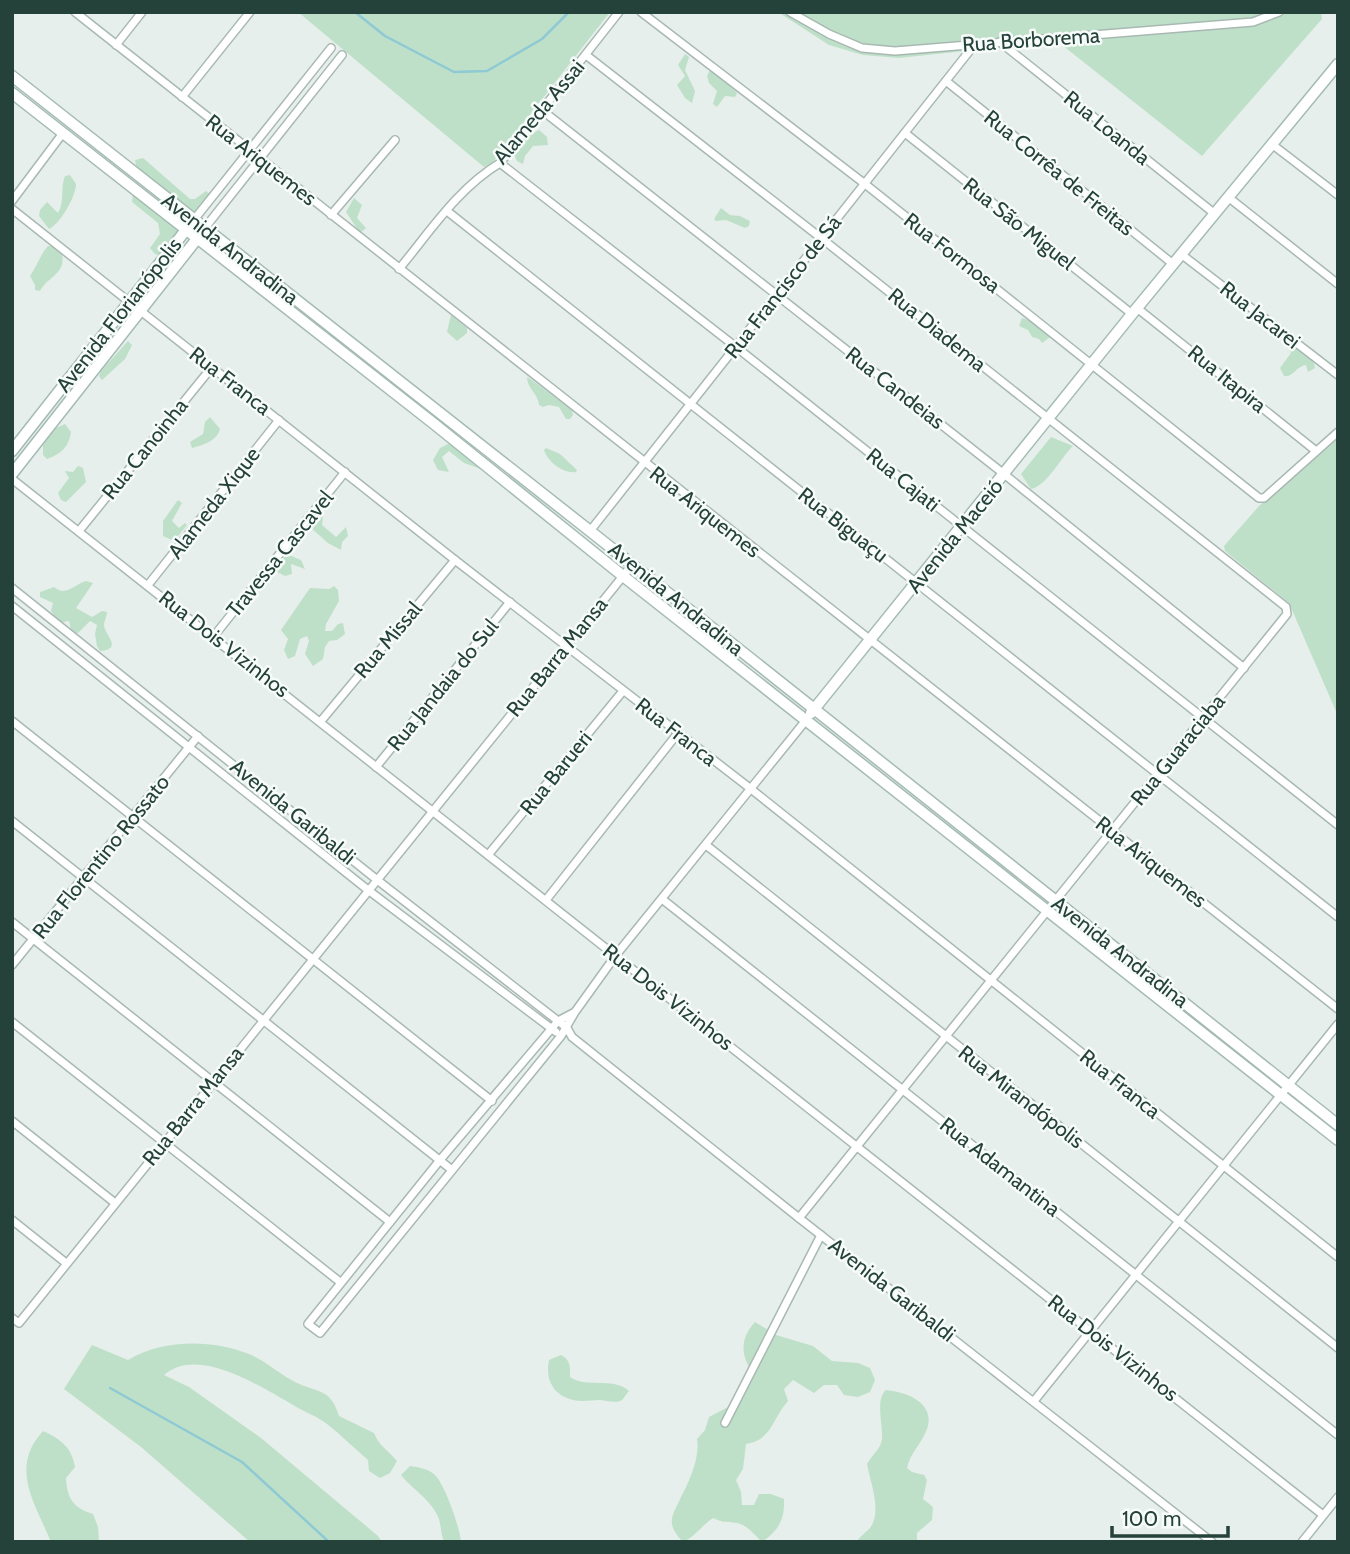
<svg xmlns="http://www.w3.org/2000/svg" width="1350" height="1554" font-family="Cabin,sans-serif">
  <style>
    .green { fill: #bfe0c8 }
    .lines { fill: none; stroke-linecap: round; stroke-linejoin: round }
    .stream { stroke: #8ec9d4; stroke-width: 2.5 }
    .street-casing { stroke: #a8b8b2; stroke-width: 10 }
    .secondary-casing { stroke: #a4bbb3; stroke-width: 13 }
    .street { stroke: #fff; stroke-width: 7 }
    .secondary { stroke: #fff; stroke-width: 10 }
    .labels { text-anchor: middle; stroke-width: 5; stroke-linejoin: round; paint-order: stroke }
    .street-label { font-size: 21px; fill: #24423a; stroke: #f7fbf9 }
  </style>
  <rect width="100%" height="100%" fill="#e6efeb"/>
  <!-- green -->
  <g class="green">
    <polygon points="298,12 610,12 493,162 484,167"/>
    <polygon points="778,12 1321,12 1322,19 1202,156 1057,41 899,58 863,55 829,45"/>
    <polygon points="685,54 689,57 685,70 695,91 692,103 685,98 677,85 685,76 678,65"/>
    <polygon points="710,70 717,73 737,93 735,97 725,96 717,107 713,104 717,91 709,83 707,76"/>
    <polygon points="539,130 547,137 548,145 533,146 525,156 523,164 517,161 514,154 525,137"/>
    <path d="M143,158L190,199H195L206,191L210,194C206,203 201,209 191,213L137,170L135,160Z"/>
    <path d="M70,175L76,184C76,196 61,223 49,229L39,216L40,210L47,202L58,213C65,202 60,188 65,176Z"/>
    <polygon points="133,193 178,226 178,233 163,256 155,254 150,248 160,234 158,223 132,202"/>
    <polygon points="354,198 362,205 357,218 366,228 360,233 346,212"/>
    <polygon points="721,208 730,215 740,216 750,221 749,226 745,228 726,220 716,221 714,219"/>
    <path d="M48,246H54L62,254C66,274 48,276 40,291L35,290V285L30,276C37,266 40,255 48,246Z"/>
    <polygon points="451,315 467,328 467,333 457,341 447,332"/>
    <polygon points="1022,318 1034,322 1050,337 1042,343 1039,339 1032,337 1028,330 1019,326"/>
    <polygon points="128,341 132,345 125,359 102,380 99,376 101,371"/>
    <path d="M1289,344L1297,348L1314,363L1315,368L1308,372L1306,365C1296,366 1293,378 1284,376L1280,368L1291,353L1287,347Z"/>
    <path d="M527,377C532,379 563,404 572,410L573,415L570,419H566L559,407L549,405L543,407L539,405C538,393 527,389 527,377Z"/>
    <path d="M210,417L220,429C217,441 203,445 192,448L190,442L203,434L205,422Z"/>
    <path d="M65,424L71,432C69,447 61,454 47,459L43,455V445L56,428Z"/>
    <path d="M1051,437L1073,446C1061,457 1047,486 1031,489L1021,474Z"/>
    <polygon points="1338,439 1338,716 1289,603 1225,551 1224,546 1259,506"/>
    <polygon points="448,444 455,445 480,464 481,469 464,463 449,451 442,457 449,472 438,470 433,460 440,448"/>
    <path d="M546,448L560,454L577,470L576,472C563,474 548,462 544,450Z"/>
    <polygon points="78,466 83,468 86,482 66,502 61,500 58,493 69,478 65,471 73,472"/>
    <polygon points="178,500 182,503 172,521 179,528 185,523 187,525 174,541 163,536 163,521"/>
    <polygon points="319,514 323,517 322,525 336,537 346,527 348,536 342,542 341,550 328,543 311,528 313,516"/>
    <polygon points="289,555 301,560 305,569 291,564 292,574 285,576 277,572 277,561"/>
    <path d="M86,581L93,583L76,608L92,617L102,611L107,612C107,616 105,619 104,624C103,634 125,649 100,651L97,646L95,634L97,625L90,621L78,633L72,634L69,621L59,623L51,611L53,603L40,597V592L54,587C66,597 73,585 86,581Z"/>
    <polygon points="334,586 338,590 339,601 326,624 325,631 332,631 338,624 343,623 345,634 337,640 329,641 325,647 323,659 313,666 305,654 309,641 307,636 300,639 295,656 288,659 284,650 288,639 281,630 310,588 329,589"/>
    <path d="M755,1322L776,1335L813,1346L832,1361L858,1363L870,1368L875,1380L870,1392L858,1397L844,1395L837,1385H824L814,1393L793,1380L784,1389L788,1401C772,1419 772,1440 746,1444L743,1469L736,1480L741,1492L742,1505H754L759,1494H771L784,1499C785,1519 779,1530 762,1542C755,1535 747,1525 737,1523C726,1521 726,1524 713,1518C701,1526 696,1536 683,1542C665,1523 672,1517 681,1497C690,1480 700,1457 697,1439L705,1430L709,1417L728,1407L749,1367C740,1351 742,1336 755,1322Z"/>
    <path d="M92,1345L128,1360C162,1339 212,1339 249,1354C266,1361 279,1374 295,1382C319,1394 330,1387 339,1416L374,1433C379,1446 388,1450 397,1461L390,1473L380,1478L369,1471L368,1460C354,1448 341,1435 327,1424C317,1416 304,1412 293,1405C261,1387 198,1345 164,1375L189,1387L261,1438L378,1536L382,1542H250L141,1447L64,1389Z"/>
    <path d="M561,1355C571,1360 570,1367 570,1377C588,1389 612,1376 629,1391C627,1393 624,1398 622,1400C616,1404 606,1400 599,1400C594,1400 588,1401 582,1401C558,1400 544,1384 549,1360Z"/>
    <path d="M886,1390C907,1392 936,1403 927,1429C922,1443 910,1453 907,1468L912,1472L924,1475L927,1480L923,1499L933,1507L932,1520L917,1533V1542H857C860,1535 868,1532 872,1525C881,1508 870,1481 867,1464C871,1456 881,1449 882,1439C883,1425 875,1399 886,1390Z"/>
    <path d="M43,1431C61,1439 72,1448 75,1467L66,1478C67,1498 73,1508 93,1514L98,1527L99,1542H51C35,1503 9,1468 43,1431Z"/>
    <path d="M410,1466C418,1467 429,1469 435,1475C445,1485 460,1528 461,1542H444C441,1534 441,1526 439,1519C432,1500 413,1490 401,1475Z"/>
  </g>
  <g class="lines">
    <!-- stream -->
    <g class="stream">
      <polyline points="355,12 385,36 454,72 487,71 542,39 569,12"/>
      <polyline points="953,12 1170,12"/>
      <polyline points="110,1388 242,1462 329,1542"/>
    </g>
    <!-- street casing -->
    <g class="street-casing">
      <g id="street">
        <polyline points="75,12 1338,1009"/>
        <polyline points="641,12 865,184 1259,498 1264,498 1338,432"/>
        <polyline points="790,12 829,34 862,48 895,51 1253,22 1279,12"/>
        <polyline points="1000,42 1215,214"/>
        <polyline points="116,45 142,12"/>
        <polyline points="586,55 821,238 1286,607 1287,614 799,1218"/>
        <polyline points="946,81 1173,264"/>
        <polyline points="182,97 250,12"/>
        <polyline points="543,111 1004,474 1244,668"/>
        <polyline points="905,133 1132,314"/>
        <polyline points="1273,145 1338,195"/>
        <polyline points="500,163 736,347 1338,825"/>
        <polyline points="1228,197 1338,284"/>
        <polyline points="12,201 63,133"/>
        <polyline points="12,209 455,560 751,789 1338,1257"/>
        <polyline points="447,211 1338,917"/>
        <polyline points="331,215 395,140"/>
        <polyline points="193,221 331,48"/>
        <polyline points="204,229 342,55"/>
        <polyline points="1181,254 1338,375"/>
        <path d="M399,269C429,233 458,188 500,163L619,12"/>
        <polyline points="1137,308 1316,451"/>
        <polyline points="12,479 1323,1515"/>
        <polyline points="79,531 212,367"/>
        <polyline points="590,531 975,44"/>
        <polyline points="148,585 279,420"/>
        <polyline points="12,588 376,879 567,1028 572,1037 799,1218 1212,1542"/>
        <polyline points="12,606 368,890 556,1032"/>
        <polyline points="214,636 345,472"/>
        <polyline points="12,721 492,1101"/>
        <polyline points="321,721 455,560"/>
        <polyline points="376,767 510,602"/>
        <polyline points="12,821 452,1170"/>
        <polyline points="706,845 1338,1348"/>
        <polyline points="488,855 623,691"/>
        <polyline points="662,899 1338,1435"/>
        <polyline points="546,900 678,733"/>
        <polyline points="12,922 390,1222"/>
        <polyline points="12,965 198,736"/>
        <polyline points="575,1012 558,1021 440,1160 308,1324 320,1333 561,1036 575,1012 616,955 807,719"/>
        <polyline points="12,1022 340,1282"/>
        <polyline points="12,1121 115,1203"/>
        <polyline points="12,1220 66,1263"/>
        <polyline points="12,1318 19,1323 632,565"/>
        <polyline points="1034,1401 1338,1024"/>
        <polyline points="725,1423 821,1235"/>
        <polyline points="1302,1542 1338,1497"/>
      </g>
    </g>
    <!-- secondary casing -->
    <g class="secondary-casing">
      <g id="secondary">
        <polyline points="12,76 590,531 1338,1125"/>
        <polyline points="12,93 433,423 623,576 1338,1140"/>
        <polyline points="12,451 189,226"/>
        <polyline points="12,474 200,235"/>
        <polyline points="811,713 1132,314 1338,64"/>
      </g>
    </g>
    <!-- street -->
    <use href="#street" class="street"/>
    <!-- secondary -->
    <use href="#secondary" class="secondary"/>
  </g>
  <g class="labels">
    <!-- street labels -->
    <g class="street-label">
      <text transform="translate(1031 40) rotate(-4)" y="7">Rua Borborema</text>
      <text transform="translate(539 112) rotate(-50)" y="7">Alameda Assai</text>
      <text transform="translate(1107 128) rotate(39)" y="7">Rua Loanda</text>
      <text transform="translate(261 160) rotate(38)" y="7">Rua Ariquemes</text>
      <text transform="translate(1059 173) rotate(39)" y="7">Rua Corrêa de Freitas</text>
      <text transform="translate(1019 224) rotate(38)" y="7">Rua São Miguel</text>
      <text transform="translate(230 249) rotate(38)" y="7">Avenida Andradina</text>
      <text transform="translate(952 253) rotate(38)" y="7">Rua Formosa</text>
      <text transform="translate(783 287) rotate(-52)" y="7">Rua Francisco de Sá</text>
      <text transform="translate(119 315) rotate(-52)" y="7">Avenida Florianópolis</text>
      <text transform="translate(1260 315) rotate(38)" y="7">Rua Jacarei</text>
      <text transform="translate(937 330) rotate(39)" y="7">Rua Diadema</text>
      <text transform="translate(1227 379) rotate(39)" y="7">Rua Itapira</text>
      <text transform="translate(230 381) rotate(38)" y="7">Rua Franca</text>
      <text transform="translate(895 388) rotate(38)" y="7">Rua Candeias</text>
      <text transform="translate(145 449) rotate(-51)" y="7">Rua Canoinha</text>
      <text transform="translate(903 480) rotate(39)" y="7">Rua Cajati</text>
      <text transform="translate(214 503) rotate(-52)" y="7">Alameda Xique</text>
      <text transform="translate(705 512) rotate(38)" y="7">Rua Ariquemes</text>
      <text transform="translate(843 525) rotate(38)" y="7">Rua Biguaçu</text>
      <text transform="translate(955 536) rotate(-51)" y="7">Avenida Maceió</text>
      <text transform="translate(280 554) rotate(-51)" y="7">Travessa Cascavel</text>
      <text transform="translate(676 599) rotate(39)" y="7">Avenida Andradina</text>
      <text transform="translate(388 640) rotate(-50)" y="7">Rua Missal</text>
      <text transform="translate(224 644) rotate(38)" y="7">Rua Dois Vizinhos</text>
      <text transform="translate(557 657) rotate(-51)" y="7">Rua Barra Mansa</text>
      <text transform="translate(443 685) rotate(-51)" y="7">Rua Jandaia do Sul</text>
      <text transform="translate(676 732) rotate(38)" y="7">Rua Franca</text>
      <text transform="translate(1178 750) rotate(-51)" y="7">Rua Guaraciaba</text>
      <text transform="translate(556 773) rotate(-51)" y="7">Rua Barueri</text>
      <text transform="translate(293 812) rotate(39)" y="7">Avenida Garibaldi</text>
      <text transform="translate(101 857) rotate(-51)" y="7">Rua Florentino Rossato</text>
      <text transform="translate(1151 862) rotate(38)" y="7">Rua Ariquemes</text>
      <text transform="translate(1120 952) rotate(38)" y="7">Avenida Andradina</text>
      <text transform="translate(668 997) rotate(38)" y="7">Rua Dois Vizinhos</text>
      <text transform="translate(1120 1084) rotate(39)" y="7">Rua Franca</text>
      <text transform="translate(1021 1097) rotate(38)" y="7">Rua Mirandópolis</text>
      <text transform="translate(193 1106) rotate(-51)" y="7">Rua Barra Mansa</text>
      <text transform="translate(1000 1167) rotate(38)" y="7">Rua Adamantina</text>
      <text transform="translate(892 1290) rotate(38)" y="7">Avenida Garibaldi</text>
      <text transform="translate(1113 1348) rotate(38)" y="7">Rua Dois Vizinhos</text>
    </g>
  </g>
  <!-- border -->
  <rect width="1350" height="1554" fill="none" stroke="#24423a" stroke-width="28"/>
  <!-- scale -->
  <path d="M1112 1526v10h116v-10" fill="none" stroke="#24423a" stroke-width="3.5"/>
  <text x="1122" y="1526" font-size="21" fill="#24423a" stroke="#f7fbf9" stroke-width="5" paint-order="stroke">100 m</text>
</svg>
